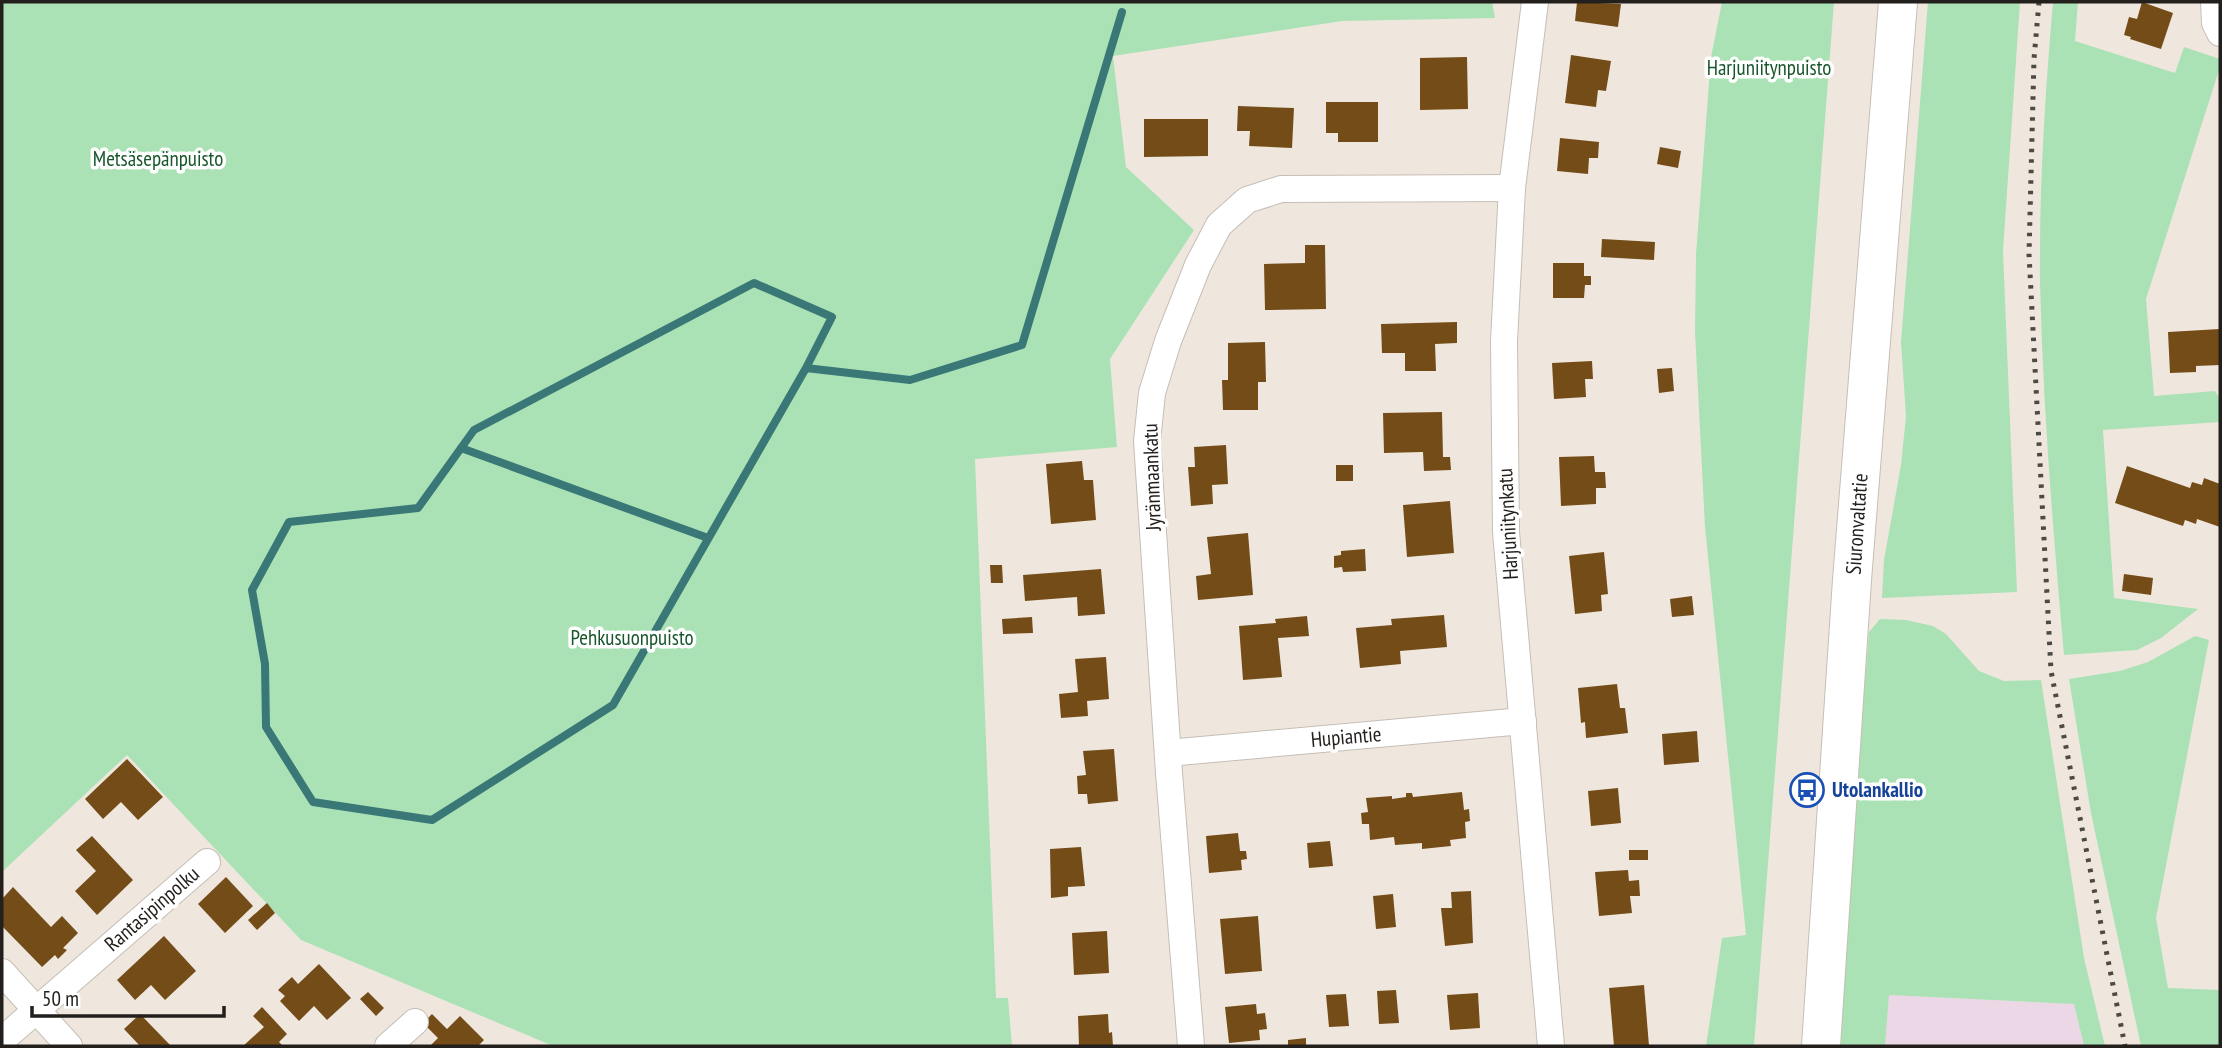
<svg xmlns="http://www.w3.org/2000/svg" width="2222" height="1048" font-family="'PT Sans Narrow',sans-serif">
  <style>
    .industrial { fill: #ecd7e6 }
    .green { fill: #aae2b5 }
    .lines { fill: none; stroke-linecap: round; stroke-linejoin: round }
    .stream { stroke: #3a7877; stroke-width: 8 }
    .building { fill: #744c18 }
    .street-casing { stroke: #c6beb6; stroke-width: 28 }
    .secondary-casing { stroke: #c6beb6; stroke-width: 40 }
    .street { stroke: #fff; stroke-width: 26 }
    .secondary { stroke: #fff; stroke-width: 38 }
    .rail { stroke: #4d4945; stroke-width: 5; stroke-dasharray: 3.5 7; stroke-linecap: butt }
    .labels { text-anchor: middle; stroke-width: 7; stroke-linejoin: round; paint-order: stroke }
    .park-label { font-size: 21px; fill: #19562c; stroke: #fff }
    .street-label { font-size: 21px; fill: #221f1c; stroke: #fff }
    .transit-label { font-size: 21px; font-weight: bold; fill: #164399; stroke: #fff; text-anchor: start }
  </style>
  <rect width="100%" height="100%" fill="#efe7de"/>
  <!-- industrial -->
  <polygon class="industrial" points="1889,995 2074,1004 2084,1046 1885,1046"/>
  <!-- green -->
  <g class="green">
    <polygon points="2,2 1492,2 1495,18 1342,21 1113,56 1126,167 1194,230 1110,359 1117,447 975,459 996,998 1008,998 1012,1046 553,1046 301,940 127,755 2,872"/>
    <polygon points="1722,2 1834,2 1754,1046 1706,1046 1722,938 1746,935 1705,527 1695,332 1696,254 1711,57"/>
    <polygon points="1928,2 2020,2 2003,251 2017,592 1882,598 1884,560 1901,465 1906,416 1901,342"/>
    <path d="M2053,2H2078L2075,41L2175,73L2184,47L2220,59V67L2146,299L2154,396L2215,391L2220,399V422L2103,430L2114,598L2198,609L2161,638L2137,650L2064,655C2053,531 2043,408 2040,283C2039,189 2045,95 2053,2Z"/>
    <polygon points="1880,619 1906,620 1933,626 1946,634 1979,671 2004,681 2041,680 2084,958 2105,1046 2084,1046 2074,1004 1889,995 1885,1046 1835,1046 1869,632"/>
    <polygon points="2195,636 2209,640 2156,918 2168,988 2220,990 2220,1046 2141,1046 2091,813 2069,679 2120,671 2148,662"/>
  </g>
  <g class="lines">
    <!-- stream -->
    <g class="stream">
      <polyline points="806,368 832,317 754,283 474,430 418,508 289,522 252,590 265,664 266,727 313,802 432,820 613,705 806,368 910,380 1022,345 1122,12"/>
      <polyline points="461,448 708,538"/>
    </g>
  </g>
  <!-- building -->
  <g class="building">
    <polygon points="1577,2 1621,4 1618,27 1575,21"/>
    <polygon points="2142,2 2173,13 2161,49 2130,39 2131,37 2124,35 2129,17 2137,19"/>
    <polygon points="1571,55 1611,61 1606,91 1598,90 1596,107 1565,103"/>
    <polygon points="1467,57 1468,109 1420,110 1420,58"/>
    <polygon points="1326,102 1378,102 1378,142 1338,142 1338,133 1326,133"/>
    <polygon points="1238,106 1294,108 1292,148 1249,146 1250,131 1237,131"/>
    <polygon points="1144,119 1208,119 1208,156 1144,157"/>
    <polygon points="1560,138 1599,142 1598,158 1589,158 1588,174 1557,171"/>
    <polygon points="1660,147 1681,151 1678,168 1657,164"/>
    <polygon points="1602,239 1655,242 1654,260 1601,257"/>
    <polygon points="1305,245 1325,245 1326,309 1265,310 1264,264 1305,263"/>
    <polygon points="1553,263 1584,263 1584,276 1591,276 1591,285 1585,285 1584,298 1553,298"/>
    <polygon points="1457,322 1457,343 1435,344 1436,371 1405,371 1405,353 1382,353 1381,324"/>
    <polygon points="2220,329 2220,365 2196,366 2196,372 2170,373 2168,332"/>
    <polygon points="1265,342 1266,382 1258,382 1258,410 1223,410 1222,380 1228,380 1228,343"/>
    <polygon points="1592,361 1593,379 1585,379 1586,397 1554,399 1552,363"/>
    <polygon points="1672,368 1674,391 1659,393 1657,369"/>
    <polygon points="1442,412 1443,457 1450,457 1451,470 1424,471 1423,452 1384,453 1383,413"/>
    <polygon points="1226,445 1228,484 1212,485 1213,504 1191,506 1188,467 1195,467 1194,447"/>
    <polygon points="1594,456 1595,472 1605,472 1606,488 1596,488 1596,504 1561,506 1559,457"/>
    <polygon points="1082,461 1084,480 1093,480 1096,520 1051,524 1046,464"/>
    <rect x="1336" y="465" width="17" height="16"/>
    <polygon points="2127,466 2190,488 2192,482 2202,485 2204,478 2220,484 2220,527 2197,519 2196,524 2185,520 2183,526 2115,503"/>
    <polygon points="1450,501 1454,553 1407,557 1403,505"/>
    <polygon points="1248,533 1253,595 1198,600 1196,576 1211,574 1207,537"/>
    <polygon points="1365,549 1366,571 1343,572 1342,567 1334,568 1334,556 1341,555 1341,551"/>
    <polygon points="1604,552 1608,594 1601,595 1602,611 1575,614 1569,556"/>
    <polygon points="990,565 1002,565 1003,583 991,583"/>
    <polygon points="1101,569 1105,614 1078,616 1077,597 1025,601 1023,575"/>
    <polygon points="2124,574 2153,578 2151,595 2122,591"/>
    <polygon points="1692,596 1694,615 1672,617 1670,599"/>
    <polygon points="1444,615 1447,647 1400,651 1401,664 1360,668 1356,628 1392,625 1391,619"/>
    <polygon points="1307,616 1309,636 1278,638 1282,677 1243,680 1239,626 1276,623 1275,619"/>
    <polygon points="1032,617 1033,633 1003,634 1002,619"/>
    <polygon points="1106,657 1109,699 1087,701 1088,716 1061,718 1059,694 1078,692 1075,659"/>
    <polygon points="1617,684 1620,708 1625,708 1628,733 1586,738 1585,722 1581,723 1578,688"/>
    <polygon points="1697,731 1699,762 1664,765 1662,734"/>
    <polygon points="1114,749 1118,801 1088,804 1087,794 1078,794 1077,776 1086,775 1083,751"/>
    <polygon points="127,759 163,797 138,820 121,802 103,819 85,799"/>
    <polygon points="1618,788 1621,823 1591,826 1588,791"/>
    <polygon points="1462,792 1464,810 1469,809 1470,821 1465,822 1466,838 1450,840 1451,846 1422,849 1422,843 1395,845 1394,837 1370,840 1369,824 1362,824 1361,813 1368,812 1366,798 1392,796 1392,799 1406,797 1406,793 1412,793 1413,797"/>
    <polygon points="1238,833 1240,851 1246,851 1247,859 1241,860 1242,870 1209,873 1206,836"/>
    <polygon points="92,836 133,880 97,915 75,891 96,871 76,850"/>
    <polygon points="1330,841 1333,866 1309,868 1307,843"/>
    <polygon points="1081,847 1085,886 1068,887 1068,896 1051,898 1050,849"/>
    <rect x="1629" y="850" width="19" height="10"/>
    <polygon points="1628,870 1629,881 1639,880 1640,896 1630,896 1632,913 1599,916 1595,872"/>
    <polygon points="226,877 253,906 225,933 198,904"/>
    <polygon points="13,887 51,927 62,916 78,933 63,948 67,950 58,959 55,955 42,967 2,926 2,899"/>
    <polygon points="1471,891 1473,943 1445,946 1441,908 1452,908 1451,892"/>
    <polygon points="1393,894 1396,927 1376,929 1373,896"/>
    <polygon points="267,903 275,913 257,930 248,920"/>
    <polygon points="1258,916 1262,971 1225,974 1220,919"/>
    <polygon points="1107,931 1109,973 1074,975 1072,933"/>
    <polygon points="164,936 196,971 165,1000 151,985 135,1000 117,980"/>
    <polygon points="319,964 351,998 327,1020 314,1006 299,1021 280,1001 285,996 278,990 292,977 298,984"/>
    <polygon points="1644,985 1649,1046 1614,1046 1609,988"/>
    <polygon points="1396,990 1399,1023 1379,1024 1377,991"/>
    <polygon points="368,992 384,1008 376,1016 360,999"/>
    <polygon points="1478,993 1480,1028 1450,1030 1447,995"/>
    <polygon points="1346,994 1349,1026 1329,1027 1326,995"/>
    <polygon points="1256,1004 1257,1014 1265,1013 1267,1029 1259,1030 1260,1040 1229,1043 1225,1007"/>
    <polygon points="262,1007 287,1034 279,1042 283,1046 243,1046 264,1027 253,1016"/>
    <polygon points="140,1014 171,1046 140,1046 124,1029"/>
    <polygon points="432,1014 447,1029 460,1016 484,1040 478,1046 430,1046 438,1038 423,1023"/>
    <polygon points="1108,1014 1109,1033 1112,1032 1113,1046 1079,1046 1078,1016"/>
    <polygon points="1306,1038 1306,1046 1288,1046 1288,1040"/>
  </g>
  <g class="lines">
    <!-- street casing -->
    <g class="street-casing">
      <g id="street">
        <polyline points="1535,2 1512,188 1504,341 1506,532 1551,1046"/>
        <polyline points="2214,2 2215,23 2220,33"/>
        <polyline points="1168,753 1523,721"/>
        <polyline points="2,972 69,1046"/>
        <polyline points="2,1040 207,862"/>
        <polyline points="388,1046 415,1022"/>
        <polyline points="1191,1046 1169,773 1147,441 1152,393 1168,341 1198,265 1219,225 1247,200 1281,189 1512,188"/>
      </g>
    </g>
    <!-- secondary casing -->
    <g class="secondary-casing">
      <polyline id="secondary" points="1821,1046 1852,580 1898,2"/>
    </g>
    <!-- street -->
    <use href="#street" class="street"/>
    <!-- secondary -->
    <use href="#secondary" class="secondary"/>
    <!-- rail -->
    <polyline class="rail" points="2039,2 2034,59 2029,254 2051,671 2125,1046"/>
  </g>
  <!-- icons -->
  <defs>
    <g id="bus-ring" transform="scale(1.75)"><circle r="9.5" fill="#fff" stroke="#1a4fb4" stroke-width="1.5"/><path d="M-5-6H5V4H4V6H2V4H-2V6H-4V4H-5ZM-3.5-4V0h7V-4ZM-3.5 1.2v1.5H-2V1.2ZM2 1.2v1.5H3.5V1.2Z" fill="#1a4fb4"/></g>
  </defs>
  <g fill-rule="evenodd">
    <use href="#bus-ring" x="1807" y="790"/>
  </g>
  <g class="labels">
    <!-- park labels -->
    <g class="park-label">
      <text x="1769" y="75">Harjuniitynpuisto</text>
      <text x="158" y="166">Metsäsepänpuisto</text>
      <text x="632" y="645">Pehkusuonpuisto</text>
    </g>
    <!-- street labels -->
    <g class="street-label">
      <text transform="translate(1152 477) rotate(-92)" y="7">Jyränmaankatu</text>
      <text transform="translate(1508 524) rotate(-93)" y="7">Harjuniitynkatu</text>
      <text transform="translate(1857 524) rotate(-86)" y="7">Siuronvaltatie</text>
      <text transform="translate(1346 737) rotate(-5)" y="7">Hupiantie</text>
      <text transform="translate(152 909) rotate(-41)" y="7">Rantasipinpolku</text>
    </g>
    <!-- transit labels -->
    <g class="transit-label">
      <text x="1832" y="797">Utolankallio</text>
    </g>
  </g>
  <!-- border -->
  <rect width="2222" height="1048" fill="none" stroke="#221f1c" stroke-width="7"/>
  <!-- scale -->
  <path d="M32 1006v10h192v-10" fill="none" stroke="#221f1c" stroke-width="3.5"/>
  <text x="42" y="1006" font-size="21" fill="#221f1c" stroke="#ffffff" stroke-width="5" paint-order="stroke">50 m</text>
</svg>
